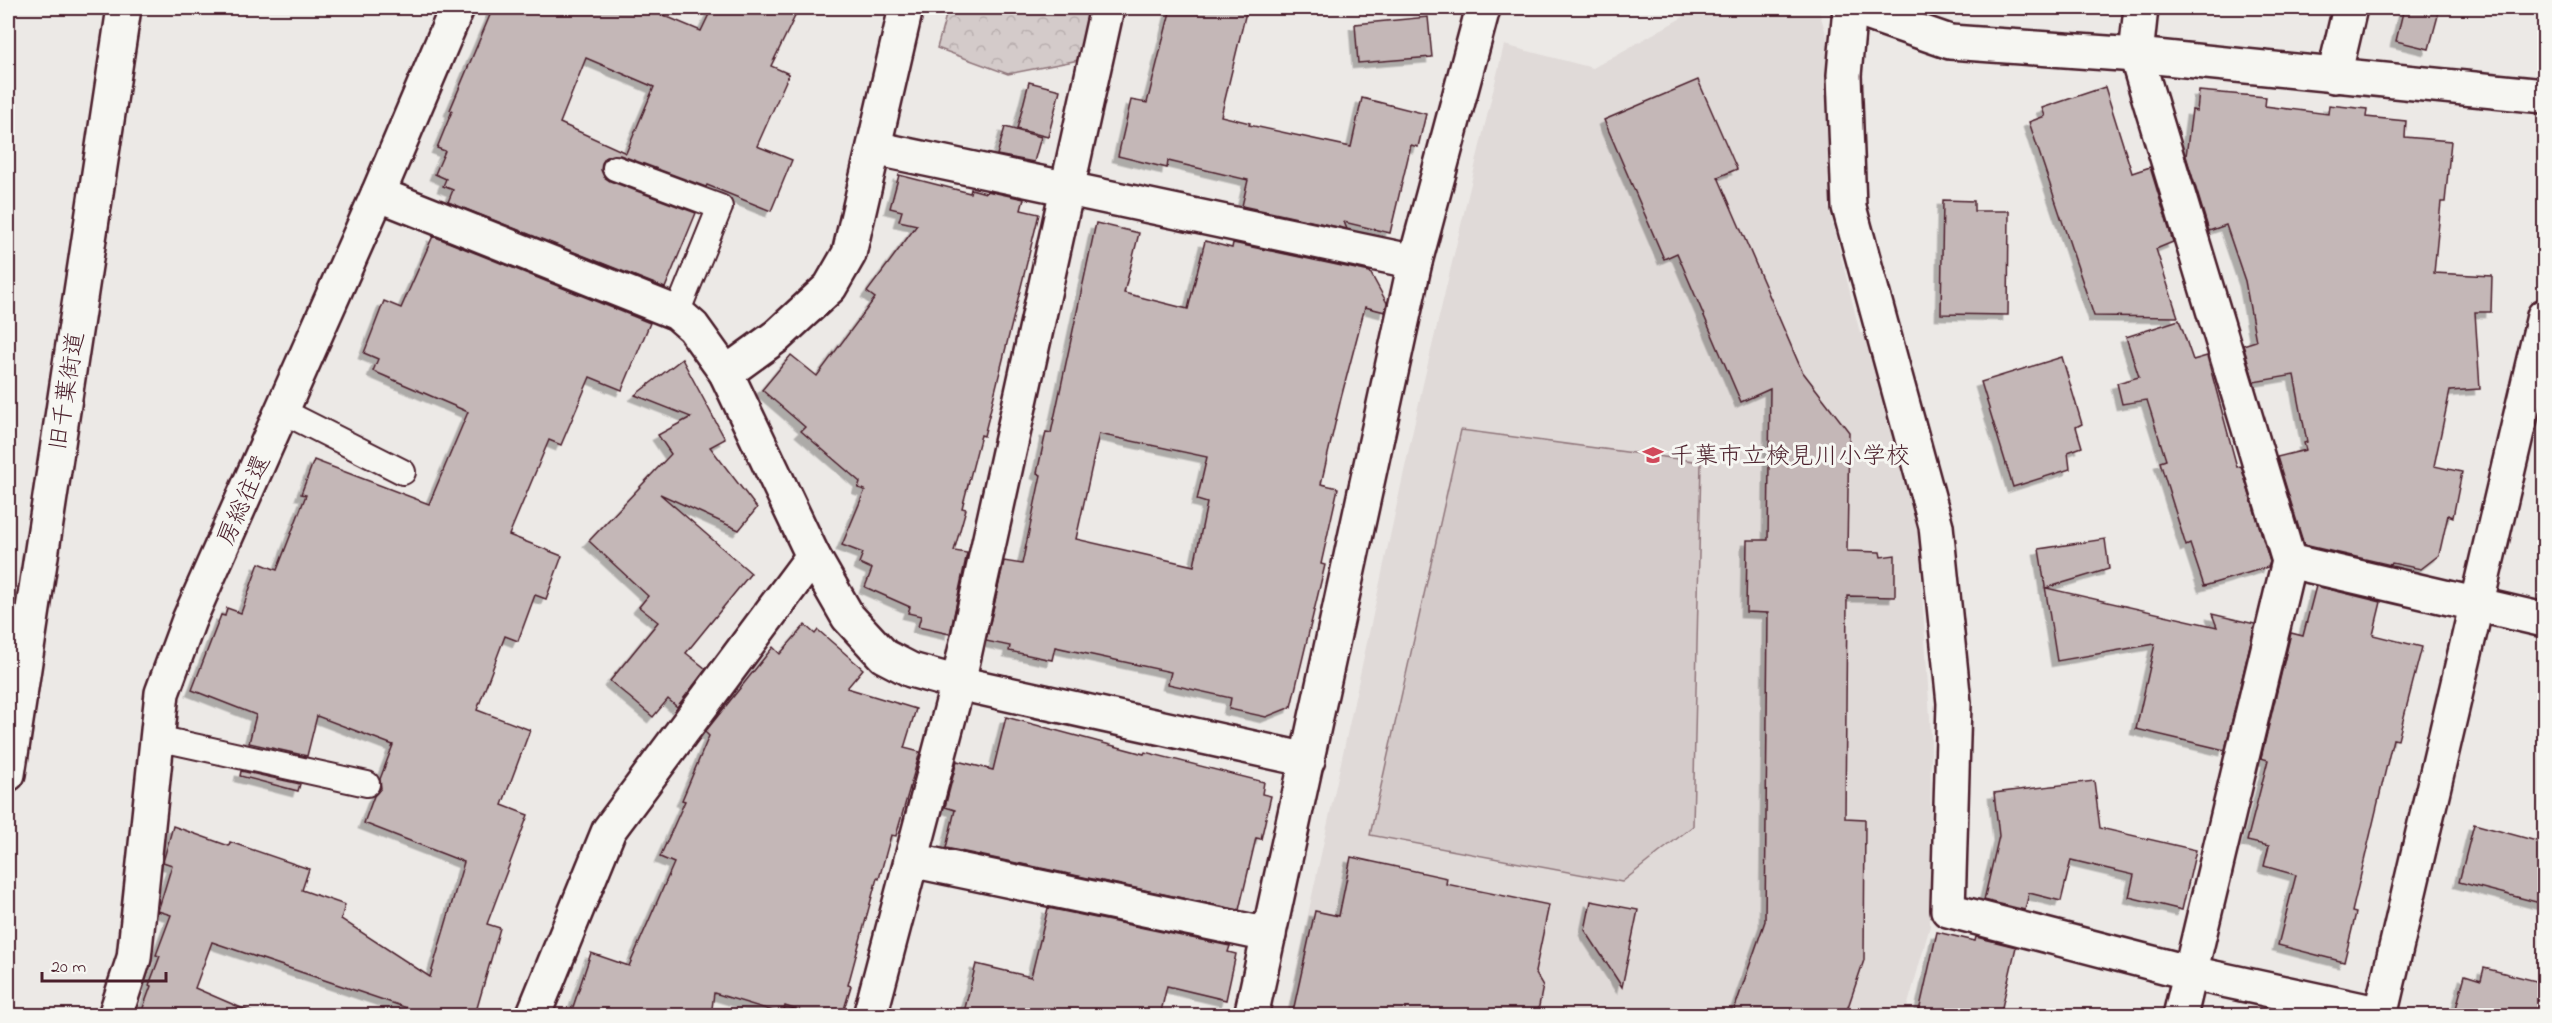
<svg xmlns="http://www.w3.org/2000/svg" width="2552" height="1023" font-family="'Indie Flower','Klee One',sans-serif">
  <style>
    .built { fill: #e0dad8 }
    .forest { fill: url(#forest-crowns); stroke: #8f757a; stroke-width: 1.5 }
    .garden { fill: #d4cbca; stroke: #8f757a; stroke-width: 1.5 }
    .building { fill: #c4b7b7; stroke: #4a1f2b; stroke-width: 1.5; fill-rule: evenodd; filter: url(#shadow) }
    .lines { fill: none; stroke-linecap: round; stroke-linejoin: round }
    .service-casing { stroke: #4a1f2b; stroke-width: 28 }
    .minor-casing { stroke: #4a1f2b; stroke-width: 38 }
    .tertiary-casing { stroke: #4a1f2b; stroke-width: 38 }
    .service { stroke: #f6f6f2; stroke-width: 24 }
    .minor { stroke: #f6f6f2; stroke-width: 33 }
    .tertiary { stroke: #f6f6f2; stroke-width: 33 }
    .labels { text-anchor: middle; stroke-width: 6; stroke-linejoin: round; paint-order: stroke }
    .street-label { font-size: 24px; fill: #4a1f2b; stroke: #f6f6f2 }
    .poi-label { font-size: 24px; fill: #4a1f2b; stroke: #f6f6f2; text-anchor: start }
  </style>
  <defs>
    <pattern id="forest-crowns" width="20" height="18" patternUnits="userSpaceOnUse" patternTransform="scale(1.5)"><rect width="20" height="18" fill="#d4cbca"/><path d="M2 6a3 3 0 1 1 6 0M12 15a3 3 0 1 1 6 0" fill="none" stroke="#b8aeae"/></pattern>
    <filter id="shadow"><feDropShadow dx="-5.5" dy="5.5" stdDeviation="0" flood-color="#0004"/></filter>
  </defs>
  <rect width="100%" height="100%" fill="#ece9e6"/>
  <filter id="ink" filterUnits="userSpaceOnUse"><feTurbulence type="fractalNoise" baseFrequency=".0167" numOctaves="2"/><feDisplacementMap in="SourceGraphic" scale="12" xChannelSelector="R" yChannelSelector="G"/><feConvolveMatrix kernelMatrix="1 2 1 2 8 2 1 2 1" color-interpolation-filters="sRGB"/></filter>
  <g filter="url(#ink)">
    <!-- built -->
    <polygon class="built" points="1699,8 1818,8 1828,40 1829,207 1860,333 1865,333 1918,527 1931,734 1930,926 1905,1015 1286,1016 1423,384 1504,45 1593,68"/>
    <!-- forest -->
    <polygon class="forest" points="948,8 1101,8 1089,58 1008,74 937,48"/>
    <!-- garden -->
    <polygon class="garden" points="1461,430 1701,462 1693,826 1622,882 1370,835"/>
    <!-- building -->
    <g class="building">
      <path d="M493,8H646L701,31L712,8H799L771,66L789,74L757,146L792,160L771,211L707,185L706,187L620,155L606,157L602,163L601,170L604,177L610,181L696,213L665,288L448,202L453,190L443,186L446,179L435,174L445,151L437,148L452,111L450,110ZM586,58L654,87L626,153L560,123Z"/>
      <polygon points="1171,8 1247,8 1221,116 1250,123 1249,125 1351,147 1362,98 1426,114 1418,147 1411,145 1390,233 1344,222 1347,229 1242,206 1248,180 1168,161 1167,168 1118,156 1131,100 1147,103"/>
      <polygon points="2404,8 2440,8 2429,49 2396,41"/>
      <polygon points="1428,17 1432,57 1358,63 1355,24"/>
      <polygon points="1698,80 1737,169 1718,177 1802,371 1849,432 1847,551 1880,552 1881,557 1895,555 1895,597 1847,596 1845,818 1865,819 1864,960 1845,1016 1732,1016 1765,921 1768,613 1746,612 1747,540 1768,540 1770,389 1741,402 1677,253 1664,259 1604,120"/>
      <polygon points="1029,82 1060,90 1048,137 1017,129"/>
      <polygon points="2105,87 2132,173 2150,167 2173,242 2156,249 2178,317 2094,316 2029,122 2045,116 2042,108"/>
      <polygon points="2199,91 2266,97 2265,106 2328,114 2329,105 2367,109 2366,117 2406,121 2405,137 2451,141 2445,202 2441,202 2434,273 2492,276 2491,312 2475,312 2480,389 2450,391 2434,466 2462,472 2453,517 2448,515 2439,555 2421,569 2392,563 2391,565 2304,545 2277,457 2306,450 2304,443 2307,442 2294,375 2254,382 2243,345 2256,341 2245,281 2226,225 2209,231 2186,156 2192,110 2197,111"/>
      <polygon points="1005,127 1041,137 1034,162 997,155"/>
      <polygon points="899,175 970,193 971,189 986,193 987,191 1024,199 1021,210 1039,214 984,436 981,435 962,508 966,509 954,551 967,553 950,634 918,627 921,616 908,613 910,607 865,587 872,569 859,563 863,553 842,545 865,490 858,488 860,482 801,431 805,427 762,390 791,355 817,376 875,298 867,292 917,225 899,221 902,211 890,208"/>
      <polygon points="1943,200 1974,201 1974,211 2009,211 2008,315 1941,314"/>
      <path d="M1096,223L1139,233L1124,293L1188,309L1205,241L1232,248L1233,243L1370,272L1387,303L1385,312L1365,307L1341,398L1321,484L1338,488L1321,564L1325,565L1291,707L1266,717L1229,709L1231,698L1168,684L1171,672L1055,647L1052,660L1009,651L1010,646L986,641L1004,561L1022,564L1041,475L1037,473L1046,432L1051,433ZM1099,434L1207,457L1197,500L1207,503L1194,566L1076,539Z"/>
      <polygon points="433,236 650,323 622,390 590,377 561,445 549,440 509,535 562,556 546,599 535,595 518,641 505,636 477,710 530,730 502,805 528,815 487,924 500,928 477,1008 489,1016 418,1016 419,1012 212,942 195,988 260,1016 140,1016 151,986 149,985 160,956 156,955 171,915 158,911 172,865 163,862 173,826 229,846 230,842 309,869 302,890 345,905 341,919 430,977 464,862 364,823 374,796 381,788 380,779 393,745 317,716 307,756 249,743 256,715 192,690 221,615 225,616 227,608 241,613 259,563 277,570 306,495 301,494 314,460 429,504 468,412 373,371 378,359 364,353 384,301 401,308"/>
      <polygon points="2179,320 2193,360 2207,356 2237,467 2241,466 2270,562 2268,567 2204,586 2190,544 2186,546 2172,501 2160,462 2166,460 2147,400 2122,404 2117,383 2139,377 2126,337"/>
      <polygon points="2062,357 2082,424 2076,427 2082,447 2068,452 2070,469 2013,487 1981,382"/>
      <polygon points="682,359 725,439 710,447 757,508 739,530 660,494 751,573 686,653 706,669 677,707 668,699 653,717 610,681 658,622 639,607 648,596 589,541 671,454 658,435 691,417 635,395"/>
      <polygon points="2105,539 2109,569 2046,588 2217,627 2212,614 2255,624 2225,750 2136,729 2155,644 2057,661 2039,549"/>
      <polygon points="2316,586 2381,602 2373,635 2422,647 2398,740 2393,739 2352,912 2356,913 2344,962 2278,945 2296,875 2264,866 2269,846 2247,841 2268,760 2261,758 2291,633 2303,636"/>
      <polygon points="805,625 815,634 818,630 863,669 847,688 916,709 904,748 920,752 896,836 891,835 879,879 877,878 848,985 851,986 842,1016 815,1016 785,1006 783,1014 714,993 711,1016 570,1016 591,953 629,966 674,863 660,857 685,801 682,800 709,736 705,732 773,647 780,654"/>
      <polygon points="1006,717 1144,754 1145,752 1264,782 1262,794 1271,796 1261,839 1256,838 1239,910 946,848 955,810 945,807 957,761 993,770"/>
      <polygon points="241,771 300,784 298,791 240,776"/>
      <polygon points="2094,781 2100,828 2196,850 2182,910 2129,897 2134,875 2071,860 2061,901 2029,893 2025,910 1984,900 1999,836 1994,793"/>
      <polygon points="2474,824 2544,843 2544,904 2459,882"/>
      <polygon points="1351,857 1447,878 1446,884 1549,905 1535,972 1543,986 1537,1016 1292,1016 1315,911 1339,916"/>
      <polygon points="1591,901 1638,910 1622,987 1585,930"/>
      <polygon points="1048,908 1230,946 1228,952 1236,954 1226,1000 1167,986 1160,1016 963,1016 976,964 1031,977"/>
      <polygon points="1937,932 1975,941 1976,937 2016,947 2000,1016 1918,1016"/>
      <polygon points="2484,968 2544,983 2544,1016 2454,1016 2465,975 2481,980"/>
    </g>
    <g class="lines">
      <!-- service casing -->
      <g class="service-casing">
        <g id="service">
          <polyline points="615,168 720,207 677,313"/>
          <polyline points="282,411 403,472"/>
          <polyline points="157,738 367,784"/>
        </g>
      </g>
      <!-- minor casing -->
      <g class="minor-casing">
        <g id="minor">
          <polyline points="1850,8 1844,75 1849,207 1936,526 1954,703 1948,910 2191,973 2381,1014"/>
          <polyline points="1852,8 1950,42 2136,55"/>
          <polyline points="2141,8 2136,55 2289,561 2180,1016"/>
          <polyline points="2334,76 2350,8"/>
          <polyline points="874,148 1415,262"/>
          <polyline points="378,194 677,313 693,327 726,373 813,556 848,617 884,656 911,670 958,683 1308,760"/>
          <polyline points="726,373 777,336 830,287 849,254 906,8"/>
          <polyline points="2289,561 2544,620"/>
          <polyline points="911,860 1269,935"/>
          <polyline points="533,1016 609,830 813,556"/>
          <polyline points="870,1016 958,683 1107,8"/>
        </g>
      </g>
      <!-- tertiary casing -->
      <g class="tertiary-casing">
        <g id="tertiary">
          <polyline points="2136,55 2544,96"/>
          <polyline points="8,774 124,8"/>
          <polyline points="115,1016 134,958 162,693 189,620 378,194 457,8"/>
          <polyline points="1251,1016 1415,262 1483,8"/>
          <polyline points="2380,1016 2544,316"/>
        </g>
      </g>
      <!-- service -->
      <use href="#service" class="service"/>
      <!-- minor -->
      <use href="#minor" class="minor"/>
      <!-- tertiary -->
      <use href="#tertiary" class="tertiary"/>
    </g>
  </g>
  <!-- icons -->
  <defs>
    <g id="school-bare" transform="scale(1.62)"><path d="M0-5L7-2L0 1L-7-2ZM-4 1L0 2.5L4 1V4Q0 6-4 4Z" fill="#d1495b" stroke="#f6f6f2" stroke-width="2.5" paint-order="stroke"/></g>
  </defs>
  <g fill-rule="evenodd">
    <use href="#school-bare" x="1653" y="455"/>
  </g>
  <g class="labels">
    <!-- street labels -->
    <g class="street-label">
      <text transform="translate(66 391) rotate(-81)" y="8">旧千葉街道</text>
      <text transform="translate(243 500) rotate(-66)" y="8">房総往還</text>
    </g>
    <!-- poi labels -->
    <g class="poi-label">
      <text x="1670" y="463">千葉市立検見川小学校</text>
    </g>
  </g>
  <!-- margin -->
  <rect width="2552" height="1023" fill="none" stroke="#f6f6f2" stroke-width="30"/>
  <rect x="15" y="15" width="2522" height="993" fill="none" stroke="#4a1f2b" stroke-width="2" filter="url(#ink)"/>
  <!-- scale -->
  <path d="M42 972v9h124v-9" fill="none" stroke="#4a1f2b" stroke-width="3"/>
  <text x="51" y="972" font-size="18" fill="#4a1f2b" stroke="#f6f6f2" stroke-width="4.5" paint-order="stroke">20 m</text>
</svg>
